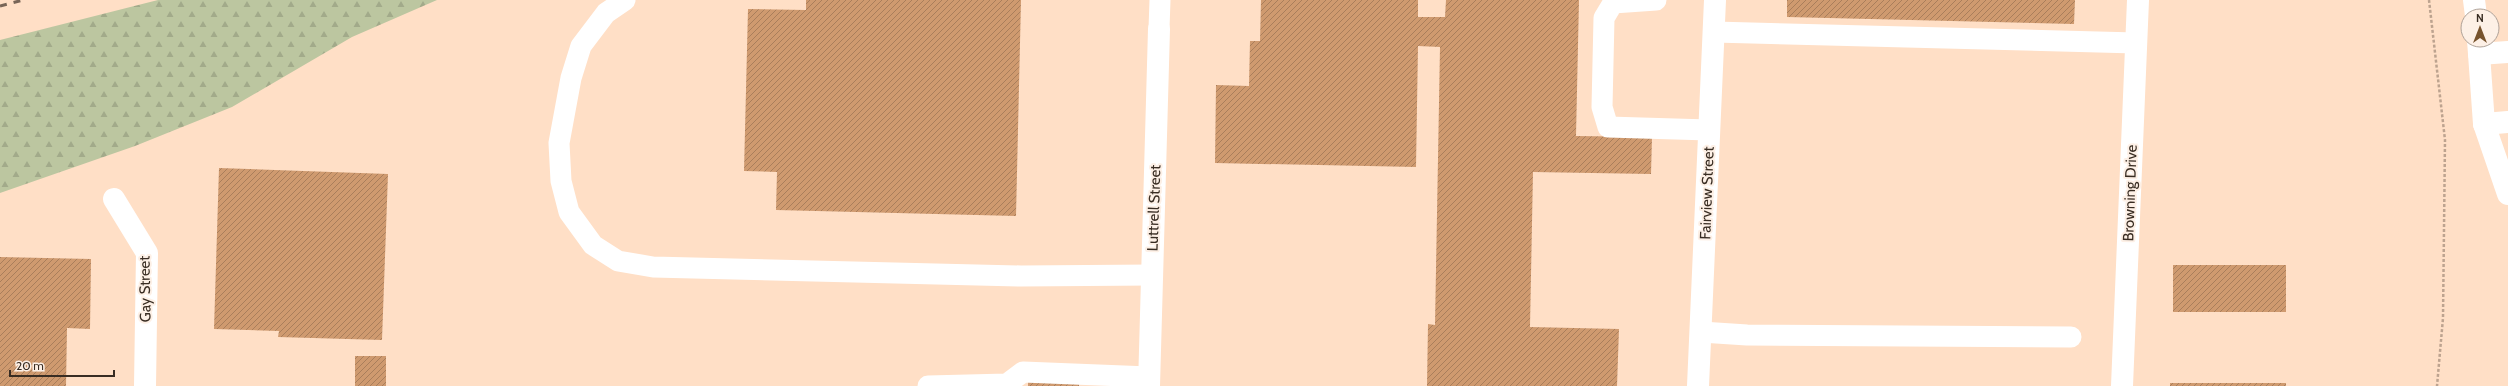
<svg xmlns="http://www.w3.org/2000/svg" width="2508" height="386" font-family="Cabin,sans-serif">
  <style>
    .forest { fill: url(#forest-firs) }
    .building { fill: url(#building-hatch) }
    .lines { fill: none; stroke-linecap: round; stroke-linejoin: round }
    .path { stroke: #bda38f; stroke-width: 2.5; stroke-dasharray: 3 2; stroke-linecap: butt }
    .lane { stroke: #fff; stroke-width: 21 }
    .street { stroke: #fff; stroke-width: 22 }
    .secondary { stroke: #fff; stroke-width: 22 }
    .rail { stroke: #786557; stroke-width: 3; stroke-dasharray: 7 7; stroke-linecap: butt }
    .labels { text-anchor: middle; stroke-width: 4; stroke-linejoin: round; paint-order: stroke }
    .street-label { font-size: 15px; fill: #392d23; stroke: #fdf0e6 }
  </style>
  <defs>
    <pattern id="forest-firs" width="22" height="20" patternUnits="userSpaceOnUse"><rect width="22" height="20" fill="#bcc6a0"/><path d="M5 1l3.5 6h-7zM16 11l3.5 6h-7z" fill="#a2aa8a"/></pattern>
    <pattern id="building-hatch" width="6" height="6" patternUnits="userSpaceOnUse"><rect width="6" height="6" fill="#cf9a6f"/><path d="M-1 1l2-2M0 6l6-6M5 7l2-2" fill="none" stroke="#a97e5b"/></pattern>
  </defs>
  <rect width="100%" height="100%" fill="#ffdfc6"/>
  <!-- forest -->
  <polygon class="forest" points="158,0 437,0 352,37 232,107 135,146 0,193 0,40"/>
  <!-- building -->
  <g class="building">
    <polygon points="806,0 1021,0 1016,216 776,210 777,172 744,171 748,9 806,10"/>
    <polygon points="1261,0 1418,0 1418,17 1445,17 1446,0 1579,0 1576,136 1652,137 1651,174 1533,172 1530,327 1619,329 1617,386 1427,386 1428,324 1435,325 1440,47 1418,46 1416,167 1215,163 1216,85 1249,86 1250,41 1260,41"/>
    <polygon points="1787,0 2075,0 2074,24 1787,17"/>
    <polygon points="219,168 388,174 382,340 278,337 279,331 214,329"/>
    <polygon points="0,257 91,259 90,329 67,328 66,386 0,386"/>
    <rect x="2173" y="265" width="113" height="47"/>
    <rect x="355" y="356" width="31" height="30"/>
    <rect x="1028" y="381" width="51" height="5"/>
    <rect x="2170" y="383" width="116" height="3"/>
  </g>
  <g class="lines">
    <!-- path -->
    <polyline class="path" points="2429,0 2445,140 2443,318 2437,386"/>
    <!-- lane -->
    <g class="lane">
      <polyline points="625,0 606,13 581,46 571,78 559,143 561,181 569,212 593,245 618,261 653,267 1021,276 1152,275"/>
      <polyline points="1656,0 1613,3 1604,18 1602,107 1608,127 1709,130"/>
      <polyline points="1159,29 1160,0"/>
      <polyline points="1714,32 2136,43"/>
      <polyline points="1701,332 1747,335 2071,337"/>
      <polyline points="928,386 1007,384 1023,372 1149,377"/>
    </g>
    <!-- street -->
    <g class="street">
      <polyline points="2479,54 2508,52"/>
      <polyline points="2484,124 2508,122"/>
      <polyline points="114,199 147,253 145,386"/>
      <polyline points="1149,386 1159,29"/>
      <polyline points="1698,386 1715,0"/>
      <polyline points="2122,386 2138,0"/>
    </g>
    <!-- secondary -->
    <g class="secondary">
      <polyline points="2474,0 2476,16"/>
      <polyline points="2478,40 2484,124 2508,194"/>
    </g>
    <!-- rail -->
    <polyline class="rail" points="0,6 23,0"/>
  </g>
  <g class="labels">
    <!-- street labels -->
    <g class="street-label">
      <text transform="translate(1707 193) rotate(-88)" y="5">Fairview Street</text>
      <text transform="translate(2130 193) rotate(-88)" y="5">Browning Drive</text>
      <text transform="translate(1154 208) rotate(-88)" y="5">Luttrell Street</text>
      <text transform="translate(145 289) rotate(-91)" y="5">Gay Street</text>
    </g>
  </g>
  <!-- north arrow -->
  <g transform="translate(2480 28)"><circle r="19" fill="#fdf0e6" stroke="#afa298"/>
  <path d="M0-3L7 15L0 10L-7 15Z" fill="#77532d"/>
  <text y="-6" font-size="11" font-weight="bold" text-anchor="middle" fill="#392d23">N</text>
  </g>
  <!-- scale -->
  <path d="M10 370v6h104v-6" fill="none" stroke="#392d23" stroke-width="2"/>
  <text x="16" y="370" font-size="12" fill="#392d23" stroke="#fdf0e6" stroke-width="3" paint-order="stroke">20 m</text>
</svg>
